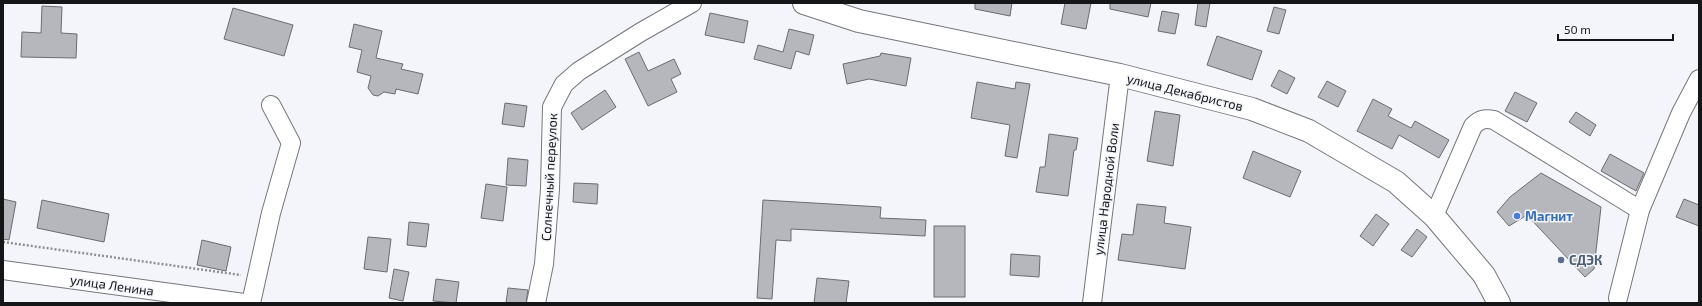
<svg xmlns="http://www.w3.org/2000/svg" width="1702" height="306" font-family="'Exo 2',sans-serif">
  <style>
    .building { fill: #b6b7bc; stroke: #6a6c70 }
    .lines { fill: none; stroke-linecap: round; stroke-linejoin: round }
    .minor-casing { stroke: #75777b; stroke-width: 20 }
    .major-casing { stroke: #75777b; stroke-width: 24 }
    .path { stroke: #8f9094; stroke-width: 2.5; stroke-dasharray: 2 2; stroke-linecap: butt }
    .minor { stroke: #fff; stroke-width: 18 }
    .major { stroke: #fff; stroke-width: 22 }
    .shop-dot { fill: #3f7fe0; stroke: #f3f5fa; stroke-width: 1.5 }
    .service-dot { fill: #5c6f8a; stroke: #f3f5fa; stroke-width: 1.5 }
    .labels { text-anchor: middle; stroke-width: 3; stroke-linejoin: round; paint-order: stroke }
    .street-label { font-size: 13px; fill: #151617; stroke: #f3f5fa }
    .shop-label { font-size: 13px; font-weight: bold; fill: #366cbe; stroke: #f3f5fa; text-anchor: start }
    .service-label { font-size: 13px; font-weight: bold; fill: #4e5e75; stroke: #f3f5fa; text-anchor: start }
  </style>
  <rect width="100%" height="100%" fill="#f3f5fa"/>
  <!-- building -->
  <g class="building">
    <polygon points="975,3 1012,3 1010,16 975,9"/>
    <polygon points="1065,3 1091,3 1086,29 1061,24"/>
    <polygon points="1110,3 1151,3 1148,17 1110,9"/>
    <polygon points="1198,3 1210,3 1206,27 1195,25"/>
    <polygon points="42,6 62,7 61,33 77,34 76,58 21,57 22,32 41,33"/>
    <polygon points="1274,7 1286,10 1279,34 1267,31"/>
    <polygon points="233,8 293,25 284,56 224,39"/>
    <polygon points="1162,11 1179,14 1175,34 1158,31"/>
    <polygon points="710,13 748,21 744,43 705,35"/>
    <polygon points="354,24 382,31 376,58 403,64 401,69 423,74 418,94 396,89 395,94 384,92 378,96 373,95 368,88 371,76 357,72 362,50 349,47"/>
    <polygon points="789,29 814,35 809,55 796,51 791,69 754,59 758,45 783,52"/>
    <polygon points="1217,36 1262,51 1252,80 1207,65"/>
    <polygon points="639,52 648,71 674,59 681,74 671,79 677,92 648,106 625,59"/>
    <polygon points="881,53 911,58 906,86 869,79 847,84 843,64 880,56"/>
    <polygon points="1279,70 1295,78 1287,94 1271,86"/>
    <polygon points="1327,81 1346,91 1338,107 1318,97"/>
    <polygon points="977,82 1015,89 1016,82 1030,84 1017,158 1005,156 1010,125 971,118"/>
    <polygon points="605,90 616,107 582,130 571,113"/>
    <polygon points="1515,92 1537,103 1527,122 1505,111"/>
    <polygon points="1373,99 1392,109 1388,116 1411,128 1415,121 1449,140 1439,158 1399,135 1392,149 1357,131"/>
    <polygon points="505,103 527,106 524,127 502,124"/>
    <polygon points="1155,111 1180,115 1173,166 1147,161"/>
    <polygon points="1576,112 1596,125 1590,136 1569,122"/>
    <polygon points="1049,134 1078,138 1076,150 1074,150 1068,196 1036,192 1040,167 1045,167"/>
    <polygon points="1253,151 1301,171 1290,197 1243,178"/>
    <polygon points="1610,154 1644,173 1636,191 1601,171"/>
    <polygon points="508,158 528,160 526,186 506,185"/>
    <polygon points="1541,173 1601,207 1594,269 1585,277 1527,215 1509,226 1497,212 1510,197"/>
    <polygon points="574,183 598,184 597,204 573,202"/>
    <polygon points="486,184 507,187 503,221 481,218"/>
    <polygon points="3,199 16,202 9,240 3,239"/>
    <polygon points="1684,199 1699,205 1699,226 1676,217"/>
    <polygon points="42,200 109,214 104,242 37,228"/>
    <polygon points="763,200 881,207 880,218 926,220 925,236 791,229 791,241 776,240 772,299 757,298"/>
    <polygon points="1137,204 1166,207 1164,223 1191,227 1185,269 1118,260 1122,234 1133,235"/>
    <polygon points="1376,214 1389,224 1373,246 1360,236"/>
    <polygon points="409,222 429,224 426,247 407,245"/>
    <rect x="934" y="226" width="31" height="71"/>
    <polygon points="1417,229 1427,237 1412,257 1401,250"/>
    <polygon points="368,237 391,239 387,272 364,269"/>
    <polygon points="202,240 231,247 226,271 197,265"/>
    <polygon points="1011,254 1040,256 1039,277 1010,275"/>
    <polygon points="394,269 409,272 403,301 389,298"/>
    <polygon points="817,278 849,281 846,303 814,303"/>
    <polygon points="436,279 459,282 456,303 433,301"/>
    <polygon points="508,288 528,290 526,303 506,303"/>
  </g>
  <g class="lines">
    <!-- minor casing -->
    <g class="minor-casing">
      <g id="minor">
        <path d="M1434,216L1473,126C1480,119 1485,118 1494,120L1640,210"/>
        <polyline points="3,270 244,303"/>
        <polyline points="1618,298 1640,210 1681,113 1699,79"/>
        <polyline points="251,303 271,213 291,143 271,105"/>
        <polyline points="536,303 544,264 550,189 552,107 564,84 579,71 641,32 692,3"/>
        <polyline points="1092,303 1120,75"/>
      </g>
    </g>
    <!-- major casing -->
    <g class="major-casing">
      <polyline id="major" points="804,3 859,21 1120,75 1252,109 1309,131 1396,182 1434,216 1484,275 1499,303"/>
    </g>
    <!-- path -->
    <polyline class="path" points="3,242 241,275"/>
    <!-- minor -->
    <use href="#minor" class="minor"/>
    <!-- major -->
    <use href="#major" class="major"/>
  </g>
  <!-- markers -->
  <circle class="shop-dot" cx="1517" cy="216" r="4"/>
  <circle class="service-dot" cx="1561" cy="260" r="4"/>
  <g class="labels">
    <!-- street labels -->
    <g class="street-label">
      <text transform="translate(1185 92) rotate(14)" y="5">улица Декабристов</text>
      <text transform="translate(549 177) rotate(-87)" y="5">Солнечный переулок</text>
      <text transform="translate(1106 189) rotate(-83)" y="5">улица Народной Воли</text>
      <text transform="translate(112 285) rotate(8)" y="5">улица Ленина</text>
    </g>
    <!-- shop labels -->
    <g class="shop-label">
      <text x="1525" y="221">Магнит</text>
    </g>
    <!-- service labels -->
    <g class="service-label">
      <text x="1569" y="265">СДЭК</text>
    </g>
  </g>
  <!-- border -->
  <rect width="1702" height="306" fill="none" stroke="#151617" stroke-width="8"/>
  <!-- scale -->
  <path d="M1558 34v6h115v-6" fill="none" stroke="#151617" stroke-width="2"/>
  <text x="1564" y="34" font-size="12" fill="#151617" stroke="#f3f5fa" stroke-width="3" paint-order="stroke">50 m</text>
</svg>
